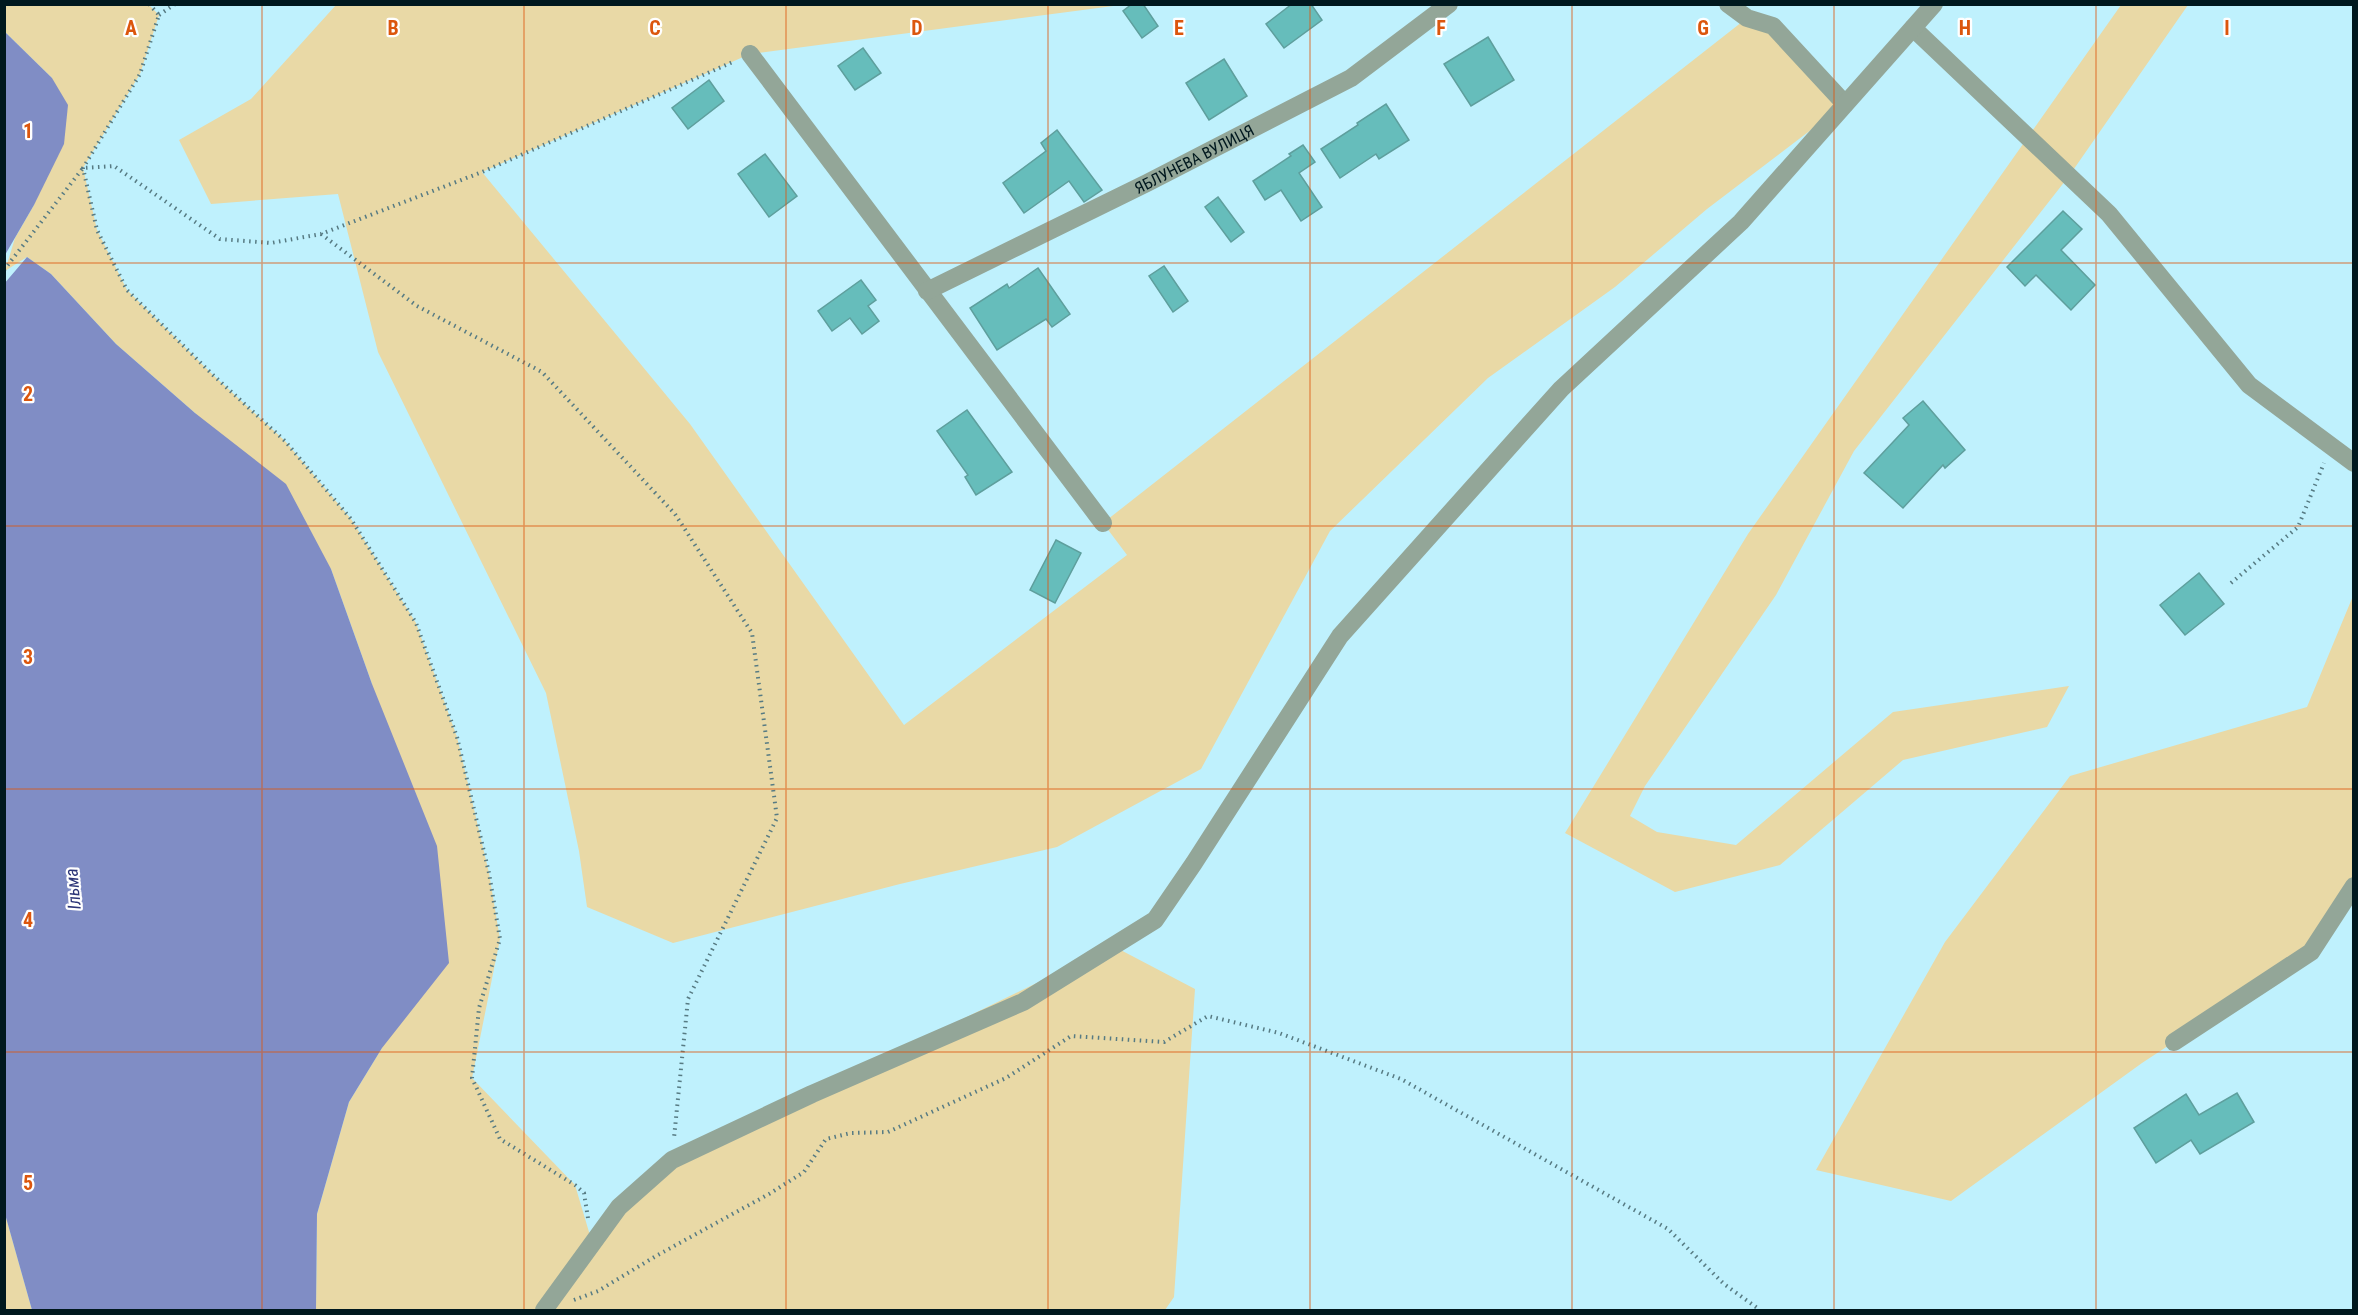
<svg xmlns="http://www.w3.org/2000/svg" width="2358" height="1315" font-family="'Roboto Condensed',sans-serif">
  <style>
    .green { fill: #e9d9a6 }
    .water { fill: #808dc5 }
    .building { fill: #66bdbb; stroke: #5e9f9d; stroke-width: 1.5 }
    .lines { fill: none; stroke-linecap: round; stroke-linejoin: round }
    .path { stroke: #577b83; stroke-width: 4; stroke-dasharray: 1.5 4.5; stroke-linecap: butt }
    .minor { stroke: #93a698; stroke-width: 18 }
    .grid { fill: none; stroke: #dc560d; stroke-width: 1.5; stroke-opacity: 0.55 }
    .labels { text-anchor: middle; stroke-width: 4.5; stroke-linejoin: round; paint-order: stroke }
    .street-label { font-size: 16px; fill: #00181e; stroke: #fff }
    .water-label { font-size: 18px; font-style: italic; fill: #2c3578; stroke: #fff }
    .grid-label { font-size: 20px; text-anchor: middle; font-weight: bold; fill: #dc560d; stroke: #fff; stroke-width: 4.5; stroke-linejoin: round; paint-order: stroke }
  </style>
  <rect width="100%" height="100%" fill="#bff1fd"/>
  <!-- green -->
  <g class="green">
    <polygon points="4,5 149,5 159,15 140,74 83,168 97,230 127,290 213,375 285,441 351,519 416,623 457,737 489,873 500,939 472,1078 575,1185 592,1242 672,1160 1113,946 1195,989 1174,1297 1165,1310 316,1310 317,1214 349,1102 382,1048 372,684 331,569 195,413 116,344 51,274 27,257 5,271 15,238 34,205 52,78 5,32"/>
    <polygon points="336,5 1121,5 750,54 482,172 690,424 904,725 1127,555 1103,523 1747,18 1773,26 1845,104 1707,209 1615,287 1488,378 1330,531 1201,769 1057,847 900,884 673,943 587,907 579,851 546,693 378,352 338,194 211,204 179,140 251,99"/>
    <polygon points="2121,5 2188,5 2069,176 1854,451 1776,595 1645,786 1630,816 1657,832 1736,845 1893,712 2069,686 2047,727 1903,760 1780,865 1675,892 1565,833 1748,534"/>
    <polygon points="2353,596 2353,886 2311,952 2142,1063 1951,1201 1816,1170 1945,942 2070,776 2307,707"/>
    <polygon points="5,1214 32,1310 5,1310"/>
  </g>
  <!-- water -->
  <g class="water">
    <polygon points="5,32 52,78 68,105 64,144 34,205 5,255"/>
    <polygon points="27,257 51,274 116,344 195,413 286,484 331,569 372,684 437,846 449,963 382,1048 349,1102 317,1214 316,1310 32,1310 5,1214 4,284"/>
  </g>
  <!-- building -->
  <g class="building">
    <polygon points="1132,4 1143,4 1158,26 1142,38 1123,11"/>
    <polygon points="1292,4 1311,4 1322,20 1284,48 1266,24"/>
    <polygon points="1488,37 1514,80 1471,106 1444,64"/>
    <polygon points="863,48 881,73 855,90 838,66"/>
    <polygon points="1224,59 1247,96 1209,120 1186,83"/>
    <polygon points="709,80 724,101 688,129 672,108"/>
    <polygon points="1386,104 1409,140 1379,159 1376,154 1340,178 1321,149 1358,125 1357,123"/>
    <polygon points="1057,130 1102,190 1084,202 1069,181 1024,213 1003,183 1046,151 1041,143"/>
    <polygon points="1303,145 1315,162 1299,173 1322,207 1301,221 1281,190 1265,200 1253,181 1291,156 1289,154"/>
    <polygon points="765,154 797,196 769,217 738,174"/>
    <polygon points="1218,197 1244,232 1231,242 1205,207"/>
    <polygon points="2063,211 2082,229 2061,250 2095,285 2071,310 2036,275 2025,286 2007,267"/>
    <polygon points="1164,266 1188,301 1173,312 1149,276"/>
    <polygon points="1038,268 1070,314 1052,327 1046,319 997,350 970,308 1007,284 1009,288"/>
    <polygon points="861,280 876,300 868,306 879,321 862,334 850,318 832,331 818,311"/>
    <polygon points="1923,401 1965,450 1945,468 1943,465 1903,508 1864,473 1909,425 1903,418"/>
    <polygon points="967,410 1012,472 976,495 965,477 968,475 937,431"/>
    <polygon points="1056,540 1081,553 1055,603 1030,590"/>
    <polygon points="2199,573 2224,604 2185,635 2160,605"/>
    <polygon points="2237,1093 2254,1122 2200,1154 2191,1140 2156,1163 2134,1128 2186,1094 2199,1115"/>
  </g>
  <g class="lines">
    <!-- path -->
    <g class="path">
      <polyline points="149,4 159,15 140,74 83,168 97,230 127,290 213,375 285,441 351,519 416,623 457,737 489,873 500,939 479,1008 472,1078 500,1139 575,1185 584,1193 588,1218"/>
      <polyline points="159,15 175,4"/>
      <polyline points="321,234 417,306 542,372 675,514 752,633 777,818 688,999 674,1138"/>
      <polyline points="4,270 83,168 114,166 220,239 271,243 321,234 482,172 735,61"/>
      <polyline points="2231,583 2298,527 2324,463"/>
      <polyline points="574,1300 598,1291 656,1256 769,1194 804,1172 826,1139 851,1133 888,1132 1006,1078 1071,1036 1164,1042 1208,1016 1279,1033 1401,1079 1668,1229 1724,1284 1760,1310"/>
    </g>
    <!-- minor -->
    <g class="minor">
      <polyline points="1728,4 1747,18 1773,26 1845,104"/>
      <polyline points="1913,28 2109,214 2249,385 2354,463"/>
      <polyline points="750,54 1103,523"/>
      <path id="s1" d="M927,291L1147,183L1351,78L1449,4"/>
      <polyline points="2174,1042 2311,952 2354,886"/>
      <polyline points="544,1310 619,1207 672,1160 812,1094 1023,1002 1155,920 1194,863 1340,636 1561,389 1741,222 1934,4"/>
    </g>
  </g>
  <!-- grid -->
  <path class="grid" d="M262,4V1310M524,4V1310M786,4V1310M1048,4V1310M1310,4V1310M1572,4V1310M1834,4V1310M2096,4V1310M4,263H2354M4,526H2354M4,789H2354M4,1052H2354"/>
  <g class="labels">
    <!-- street labels -->
    <g class="street-label">
      <text dy="6" stroke="none"><textPath href="#s1" startOffset="298">ЯБЛУНЕВА ВУЛИЦЯ</textPath></text>
    </g>
    <!-- water labels -->
    <g class="water-label">
      <text transform="translate(73 889) rotate(-95)" y="6">Ільма</text>
    </g>
  </g>
  <g class="grid-label">
    <text x="131" y="35">A</text>
    <text x="393" y="35">B</text>
    <text x="655" y="35">C</text>
    <text x="917" y="35">D</text>
    <text x="1179" y="35">E</text>
    <text x="1441" y="35">F</text>
    <text x="1703" y="35">G</text>
    <text x="1965" y="35">H</text>
    <text x="2227" y="35">I</text>
    <text x="28" y="138">1</text>
    <text x="28" y="401">2</text>
    <text x="28" y="664">3</text>
    <text x="28" y="927">4</text>
    <text x="28" y="1190">5</text>
  </g>
  <!-- border -->
  <rect width="2358" height="1315" fill="none" stroke="#00181e" stroke-width="12"/>
</svg>
